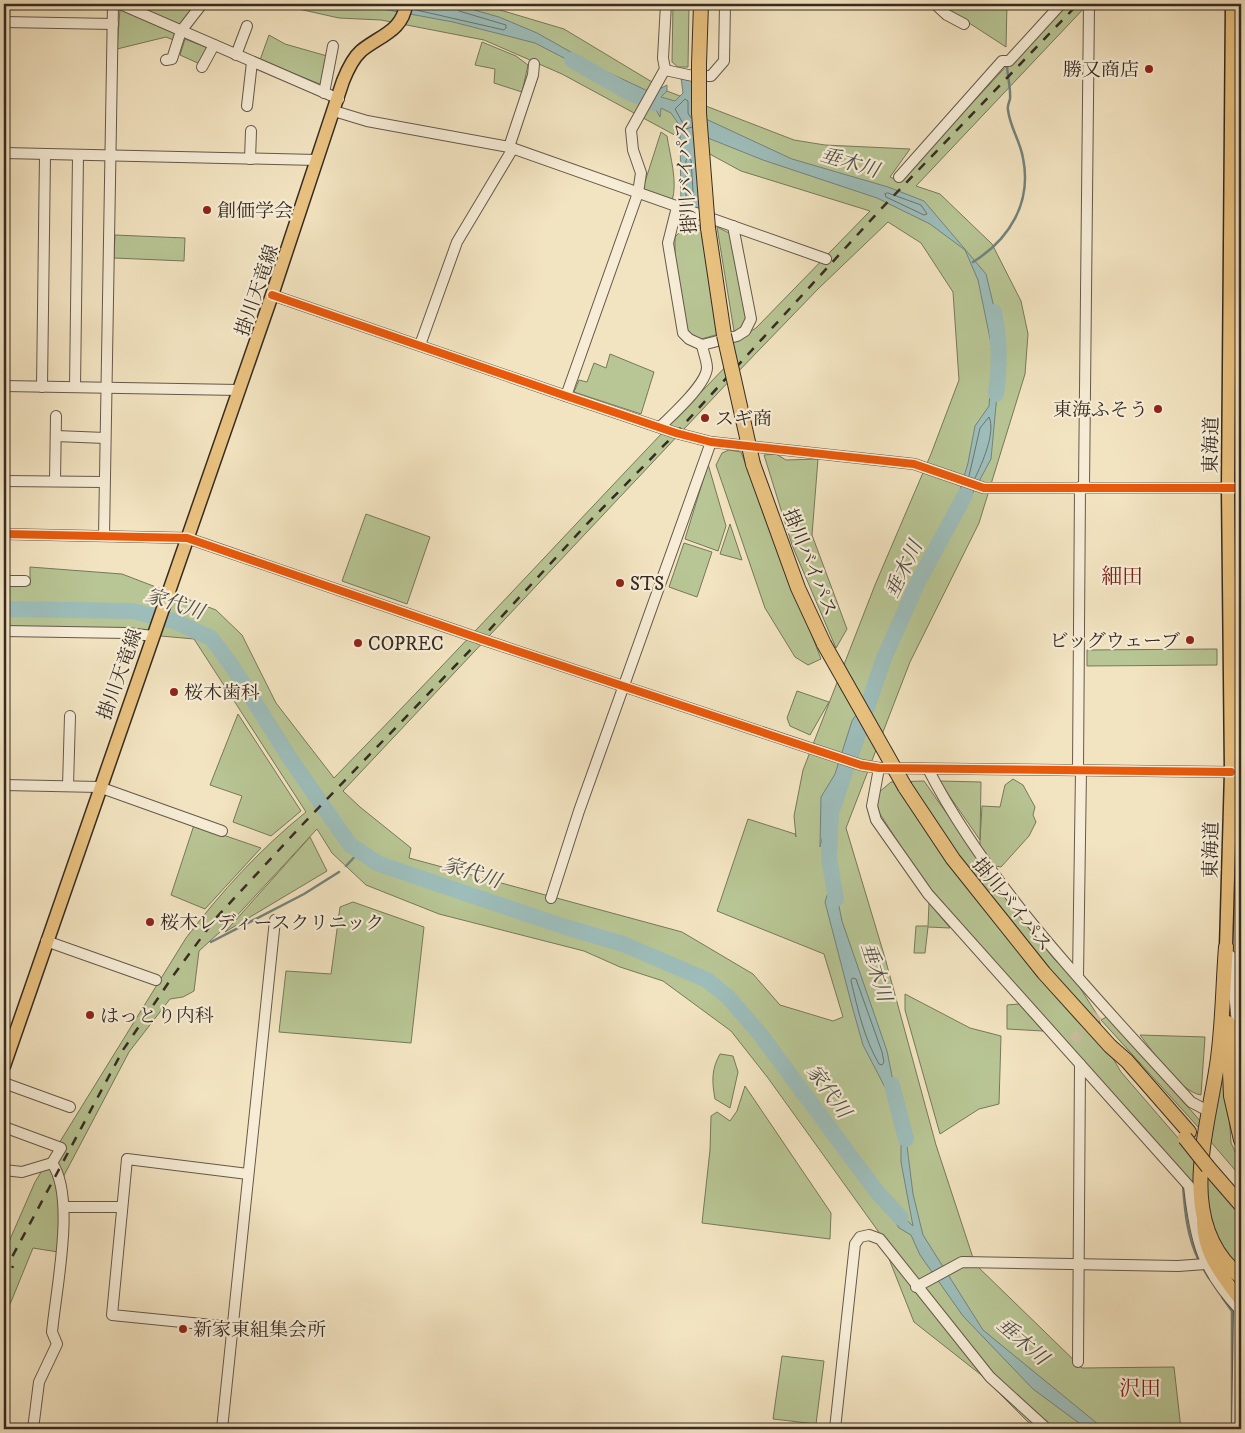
<svg xmlns="http://www.w3.org/2000/svg" width="1245" height="1433" font-family="'IM FELL DW Pica','Noto Serif JP',serif">
  <style>
    .green { fill: #b8c594; stroke: #77785b; fill-rule: evenodd }
    .water { fill: #9dbdba; stroke: #74837d }
    .lines { fill: none; stroke-linecap: round; stroke-linejoin: round }
    .shore { stroke: #6a746e; stroke-width: 1 }
    .stream { stroke: #74837d; stroke-width: 2.5 }
    .river { stroke: #9dbdba; stroke-width: 16 }
    .minor-tunnel { stroke: #cdbfa1; stroke-width: 10; stroke-dasharray: 10 5; stroke-linecap: butt }
    .minor-casing { stroke: #65594a; stroke-width: 12 }
    .major-casing { stroke: #362b22; stroke-width: 15 }
    .highway-casing { stroke: #362b22; stroke-width: 16 }
    .minor { stroke: #f7edd7; stroke-width: 10 }
    .major { stroke: #eac280; stroke-width: 12 }
    .highway { stroke: #eac280; stroke-width: 14 }
    .rail { stroke: #362b22; stroke-width: 2.5; stroke-dasharray: 9 9; stroke-linecap: butt }
    .highway-bridge-casing { stroke: #362b22; stroke-width: 16; stroke-linecap: butt }
    .highway-bridge { stroke: #eac280; stroke-width: 14 }
    .cycleway-casing { stroke: #f7edd7; stroke-width: 11 }
    .cycleway { stroke: #e8590c; stroke-width: 8 }
    .poi-dot { fill: #8f2418; stroke: #f7edd7; stroke-width: 2 }
    .labels { text-anchor: middle; stroke-width: 4.5; stroke-linejoin: round; paint-order: stroke }
    .poi-label { font-size: 19px; fill: #362b22; stroke: #f7edd7; text-anchor: start }
    .street-label { font-size: 19px; fill: #362b22; stroke: #f7edd7 }
    .water-label { font-size: 20px; font-style: italic; fill: #505048; stroke: #f7edd7 }
    .quarter-label { font-size: 21px; fill: #7a1f14; stroke: #f7edd7 }
  </style>
  <rect width="100%" height="100%" fill="#f3e4c1"/>
  <filter id="stains"><feTurbulence type="fractalNoise" baseFrequency=".004" numOctaves="4"/><feColorMatrix values="0 0 0 0 .2 0 0 0 0 .09 0 0 0 0 .02 0 0 0 .5 -.17"/></filter>
  <radialGradient id="worn" r=".72"><stop offset=".6" stop-color="#630" stop-opacity="0"/><stop offset="1" stop-color="#630" stop-opacity=".3"/></radialGradient>
  <!-- green -->
  <g class="green">
    <polygon points="131,4 182,4 192,12 183,26"/>
    <path d="M286,4H480L564,29L667,91L794,140L825,145L910,149L890,177L900,181L1064,4H1088L916,186L940,194L992,244L1021,301L1028,334L1025,374L979,523L910,662L846,828L885,958L936,1145L975,1264L1082,1368L1174,1367L1181,1429H1035L980,1374L914,1322L878,1231L768,1078L731,1031L663,981L620,967L584,951L439,914L366,885L332,853L317,829L232,921L199,951L194,991L183,997L170,999L129,1052L60,1183L58,1252L33,1248L4,1319V1253L35,1182L186,938C221,892 260,849 306,812L194,639L127,633L4,631V584L30,585V567L122,574L216,610L242,635L276,703L334,778C468,641 597,500 730,362L733,342L756,328L870,211L741,171L562,74L484,40L381,20L339,18L294,8ZM888,222L921,243L953,292L959,380L931,454L875,585L803,770L794,816L796,837L795,834L748,819L717,911L824,954L843,1017L833,1021L780,1005L753,974L682,932L409,858L411,848L360,807L343,791L733,377L818,289Z"/>
    <polygon points="673,4 689,4 688,67 678,67 672,62"/>
    <polygon points="940,4 1007,4 1006,47"/>
    <polygon points="120,9 176,34 176,41 166,37 117,49"/>
    <polygon points="269,35 285,44 327,56 322,85 260,60"/>
    <polygon points="185,39 208,48 200,64 180,55"/>
    <polygon points="482,42 516,56 528,65 522,92 494,83 495,69 475,65"/>
    <path d="M661,132L667,136C670,156 678,182 672,201L642,191Z"/>
    <polygon points="701,225 719,334 698,340 687,332 675,256 675,237 684,228"/>
    <path d="M717,227L731,234L746,316C746,325 743,329 734,331Z"/>
    <polygon points="115,235 185,238 184,261 114,258"/>
    <polygon points="610,354 654,372 641,414 574,392 579,380 587,382 594,363 606,368"/>
    <polygon points="729,450 741,452 821,659 808,665 795,657 765,608 716,465 722,453"/>
    <polygon points="776,454 786,460 818,459 812,535 847,629 836,648 792,545 764,455"/>
    <polygon points="708,464 726,526 718,551 685,539"/>
    <polygon points="366,514 430,537 407,604 342,581"/>
    <polygon points="730,524 742,560 720,554"/>
    <polygon points="684,543 712,552 697,597 669,587"/>
    <polygon points="1217,649 1217,665 1087,666 1087,650"/>
    <polygon points="797,691 829,702 810,735 790,726 787,718"/>
    <polygon points="238,714 301,811 271,836 233,822 242,796 210,785"/>
    <polygon points="1013,779 1023,785 1035,807 1033,815 1036,822 1029,836 1001,867 995,866 980,847 980,840 939,781 981,782 980,840 982,806 1000,807 1005,785"/>
    <polygon points="924,781 1015,911 1055,960 1073,977 1098,1016 1108,1050 1121,1072 1198,1161 1196,1202 1192,1185 922,879 880,814 877,808 878,793 891,782"/>
    <polygon points="194,825 261,848 205,909 171,895"/>
    <polygon points="310,837 327,871 225,932"/>
    <polygon points="353,902 424,927 411,1043 279,1032 286,971 331,974 340,907"/>
    <polygon points="929,903 950,928 928,927 925,953 914,953 916,926 928,926"/>
    <polygon points="905,994 970,1028 1001,1036 999,1104 979,1109 940,1134 905,1010"/>
    <polygon points="1019,1004 1043,1031 1007,1029 1007,1005"/>
    <polygon points="1108,1016 1202,1123 1199,1128 1101,1020"/>
    <path d="M1140,1035L1205,1037L1201,1095C1179,1091 1154,1053 1140,1035Z"/>
    <polygon points="1224,1037 1231,1143 1241,1164 1241,1177 1211,1142"/>
    <path d="M720,1054L733,1056L738,1072L730,1108L715,1099C712,1082 711,1070 720,1054Z"/>
    <polygon points="745,1086 831,1213 830,1239 702,1223 710,1150 711,1116 717,1112 730,1121 737,1111"/>
    <polygon points="1206,1172 1241,1213 1241,1270 1226,1254 1208,1215"/>
    <polygon points="782,1356 824,1361 816,1424 773,1419"/>
  </g>
  <!-- water -->
  <g class="water">
    <polygon points="356,4 453,4 499,17 537,33 601,69 652,93 667,85 667,91 661,97 675,101 683,93 681,78 693,76 693,113 792,159 888,187 924,201 986,274 998,324 999,373 991,459 969,500 951,521 968,463 975,426 989,406 993,353 978,280 965,250 930,224 877,198 763,160 693,132 701,215 681,208 680,126 671,113 661,108 660,117 653,104 535,43 453,22"/>
    <polygon points="868,697 830,808 820,847 821,797 835,774 852,721"/>
    <polygon points="833,877 842,921 887,1051 898,1106 888,1093 863,1045 852,1006 825,902"/>
    <polygon points="901,1118 906,1138 913,1194 923,1235 983,1330 1104,1429 1087,1429 1033,1389 963,1316 920,1255 911,1235 899,1228 881,1196 913,1226 901,1162"/>
  </g>
  <g class="lines">
    <!-- shore -->
    <g class="shore">
      <polyline points="412,9 504,30 506,28 506,25 459,11 456,4"/>
      <polyline points="691,118 688,113 688,101 685,99 675,109 686,129 692,127"/>
      <polygon points="888,193 921,205 927,214 924,215 886,197 885,194"/>
      <polyline points="686,203 686,160 688,158 691,160 694,206"/>
      <path d="M969,476L980,428L989,417C996,432 982,464 975,478"/>
      <path d="M853,978L856,979L882,1052L884,1062L882,1065L879,1064C864,1038 858,1010 851,981Z"/>
    </g>
    <!-- stream -->
    <g class="stream">
      <path d="M973,262C1010,239 1032,202 1023,158C1020,141 1010,127 1008,110C1007,106 1009,103 1010,99C1011,88 1007,75 1007,64"/>
      <polyline points="346,866 359,852"/>
      <polyline points="211,942 304,894 339,872"/>
      <path d="M1183,1185C1185,1213 1187,1236 1199,1261"/>
      <polyline points="1203,1268 1209,1278"/>
      <polyline points="1222,1297 1232,1311 1232,1429"/>
    </g>
    <!-- river -->
    <g class="river">
      <polyline points="572,60 628,92 654,103"/>
      <path d="M994,312C1000,340 1000,366 996,394"/>
      <polyline points="4,609 132,611 174,621 211,638 232,666 289,757 350,845 379,864 565,927 623,944 707,980 728,997 760,1034 877,1192 901,1218"/>
      <polyline points="836,899 829,858 831,813 884,658 918,582 965,495"/>
      <polyline points="892,1085 906,1139"/>
    </g>
    <!-- minor-tunnel -->
    <polyline class="minor-tunnel" points="1073,1041 1098,1015"/>
    <!-- minor casing -->
    <g class="minor-casing">
      <g id="minor">
        <polyline points="120,4 339,99"/>
        <polyline points="935,4 947,15 964,24"/>
        <polyline points="4,22 113,24"/>
        <polyline points="236,55 247,26"/>
        <polyline points="166,60 172,59 181,31 202,4"/>
        <polyline points="202,67 214,45"/>
        <polyline points="665,70 693,76 711,76 724,61 725,4"/>
        <polyline points="324,93 333,46"/>
        <polyline points="247,106 252,62"/>
        <polyline points="334,111 367,121 509,147 826,259"/>
        <polyline points="509,147 533,75 534,64"/>
        <polyline points="4,153 317,160"/>
        <polyline points="250,159 251,131"/>
        <polyline points="899,177 1002,61 1009,61 1061,4"/>
        <polyline points="677,207 668,243 683,333 689,339 702,345 737,336 745,331 751,319 733,226"/>
        <polyline points="272,295 566,396 676,433 711,442 914,464 984,488 1241,488"/>
        <polyline points="420,345 457,242 512,150"/>
        <polyline points="4,386 239,390"/>
        <polyline points="42,387 45,154"/>
        <polyline points="75,387 78,156"/>
        <polyline points="566,396 638,193 641,173 633,150 631,130 665,69 663,58 666,4"/>
        <path d="M660,427C672,415 706,385 707,368C707,361 703,352 702,345"/>
        <polyline points="56,436 105,438"/>
        <polyline points="4,481 104,482"/>
        <polyline points="55,481 56,416"/>
        <polyline points="1084,487 1089,4"/>
        <polyline points="4,534 187,538 481,639 861,765 879,768 1231,772"/>
        <polyline points="104,536 113,4"/>
        <polyline points="4,581 25,581"/>
        <polyline points="4,631 127,633 153,636"/>
        <path d="M879,768L872,806L876,820L928,894L1189,1186C1195,1241 1202,1270 1241,1311"/>
        <path d="M928,769C991,891 1099,1001 1191,1102L1210,1112"/>
        <polyline points="1078,771 1080,487"/>
        <polyline points="4,785 99,787 222,831"/>
        <polyline points="68,786 70,716"/>
        <polyline points="551,898 579,811 711,442"/>
        <polyline points="46,941 156,980"/>
        <polyline points="1231,956 1241,1070"/>
        <polyline points="1078,976 1081,771"/>
        <polyline points="4,1083 70,1107"/>
        <path d="M4,1127L61,1148L52,1163C76,1197 56,1289 52,1332L57,1344L39,1382L33,1429"/>
        <polyline points="4,1170 22,1172 52,1163"/>
        <polyline points="65,1207 122,1207"/>
        <polyline points="916,1287 962,1262 1178,1266 1206,1264"/>
        <polyline points="232,1327 112,1315 127,1159 248,1174"/>
        <polyline points="1078,1362 1080,1064"/>
        <polyline points="222,1429 275,920"/>
        <polyline points="835,1429 855,1244 860,1237 869,1235 880,1239 990,1377 1047,1429"/>
        <polyline points="1237,1429 1239,1309"/>
      </g>
    </g>
    <!-- major casing -->
    <g class="major-casing">
      <g id="major">
        <polyline points="1226,947 1231,772 1228,488 1232,4"/>
        <path d="M4,1066L272,295L343,81C347,71 353,58 361,51C379,36 403,31 406,4"/>
        <path d="M1203,1222C1204,1256 1222,1275 1241,1301"/>
      </g>
    </g>
    <!-- highway casing -->
    <g class="highway-casing">
      <g id="highway">
        <polyline points="699,64 701,4"/>
        <polyline points="708,228 724,335"/>
        <polyline points="753,464 798,588 824,644"/>
        <polyline points="905,787 953,859 1044,973 1110,1046 1127,1061 1189,1132"/>
        <path d="M1226,947C1223,984 1223,1021 1218,1058C1209,1129 1173,1223 1241,1277"/>
        <polyline points="1228,1023 1231,1096 1241,1140"/>
        <polyline points="1208,1167 1241,1205"/>
      </g>
    </g>
    <!-- minor -->
    <use href="#minor" class="minor"/>
    <!-- major -->
    <use href="#major" class="major"/>
    <!-- highway -->
    <use href="#highway" class="highway"/>
    <!-- rail -->
    <g class="rail">
      <polyline points="4,1272 123,1050 173,976 215,919 302,825 481,639 585,526 676,433 881,209 1078,4"/>
      <polyline points="4,1284 13,1266"/>
    </g>
    <!-- highway-bridge casing -->
    <g class="highway-bridge-casing">
      <g id="highway-bridge">
        <polyline points="699,64 699,113 708,228"/>
        <polyline points="724,335 753,464"/>
        <polyline points="824,644 905,787"/>
        <polyline points="1185,1138 1208,1167"/>
      </g>
    </g>
    <!-- highway-bridge -->
    <use href="#highway-bridge" class="highway-bridge"/>
    <!-- cycleway casing -->
    <g class="cycleway-casing">
      <g id="cycleway">
        <polyline points="272,295 566,396 676,433 711,442 914,464 984,488 1241,488"/>
        <polyline points="4,534 187,538 481,639 861,765 879,768 1231,772"/>
      </g>
    </g>
    <!-- cycleway -->
    <use href="#cycleway" class="cycleway"/>
  </g>
  <!-- markers -->
  <g class="poi-dot">
    <circle cx="1149" cy="69" r="5"/>
    <circle cx="207" cy="210" r="5"/>
    <circle cx="1158" cy="409" r="5"/>
    <circle cx="705" cy="418" r="5"/>
    <circle cx="620" cy="583" r="5"/>
    <circle cx="1190" cy="640" r="5"/>
    <circle cx="358" cy="643" r="5"/>
    <circle cx="174" cy="692" r="5"/>
    <circle cx="150" cy="922" r="5"/>
    <circle cx="90" cy="1015" r="5"/>
    <circle cx="183" cy="1329" r="5"/>
  </g>
  <g class="labels">
    <!-- poi labels -->
    <g class="poi-label">
      <text x="1139" y="76" text-anchor="end">勝又商店</text>
      <text x="217" y="217">創価学会</text>
      <text x="1148" y="416" text-anchor="end">東海ふそう</text>
      <text x="715" y="425">スギ商</text>
      <text x="630" y="590">STS</text>
      <text x="1180" y="647" text-anchor="end">ビッグウェーブ</text>
      <text x="368" y="650">COPREC</text>
      <text x="184" y="699">桜木歯科</text>
      <text x="160" y="929">桜木レディースクリニック</text>
      <text x="100" y="1022">はっとり内科</text>
      <text x="193" y="1336">新家東組集会所</text>
    </g>
    <!-- street labels -->
    <g class="street-label">
      <text transform="translate(685 177) rotate(-94)" y="7">掛川バイパス</text>
      <text transform="translate(256 290) rotate(-71)" y="7">掛川天竜線</text>
      <text transform="translate(1210 445) rotate(-89)" y="7">東海道</text>
      <text transform="translate(811 562) rotate(68)" y="7">掛川バイパス</text>
      <text transform="translate(119 674) rotate(-70)" y="7">掛川天竜線</text>
      <text transform="translate(1210 850) rotate(-89)" y="7">東海道</text>
      <text transform="translate(1013 904) rotate(51)" y="7">掛川バイパス</text>
    </g>
    <!-- water labels -->
    <g class="water-label">
      <text transform="translate(850 162) rotate(17)" y="7">垂木川</text>
      <text transform="translate(903 569) rotate(-64)" y="7">垂木川</text>
      <text transform="translate(175 603) rotate(18)" y="7">家代川</text>
      <text transform="translate(472 872) rotate(18)" y="7">家代川</text>
      <text transform="translate(877 972) rotate(73)" y="7">垂木川</text>
      <text transform="translate(829 1091) rotate(54)" y="7">家代川</text>
      <text transform="translate(1023 1341) rotate(41)" y="7">垂木川</text>
    </g>
    <!-- quarter labels -->
    <g class="quarter-label">
      <text x="1122" y="583">細田</text>
      <text x="1140" y="1395">沢田</text>
    </g>
  </g>
  <!-- margin -->
  <rect width="1245" height="1433" fill="none" stroke="#f3e4c1" stroke-width="20"/>
  <rect x="5" y="5" width="1235" height="1423" fill="none" stroke="#362b22" stroke-width="2.5"/>
  <rect x="10" y="10" width="1225" height="1413" fill="none" stroke="#362b22"/>
  <rect width="100%" height="100%" filter="url(#stains)"/>
  <rect width="100%" height="100%" fill="url(#worn)"/>
</svg>
